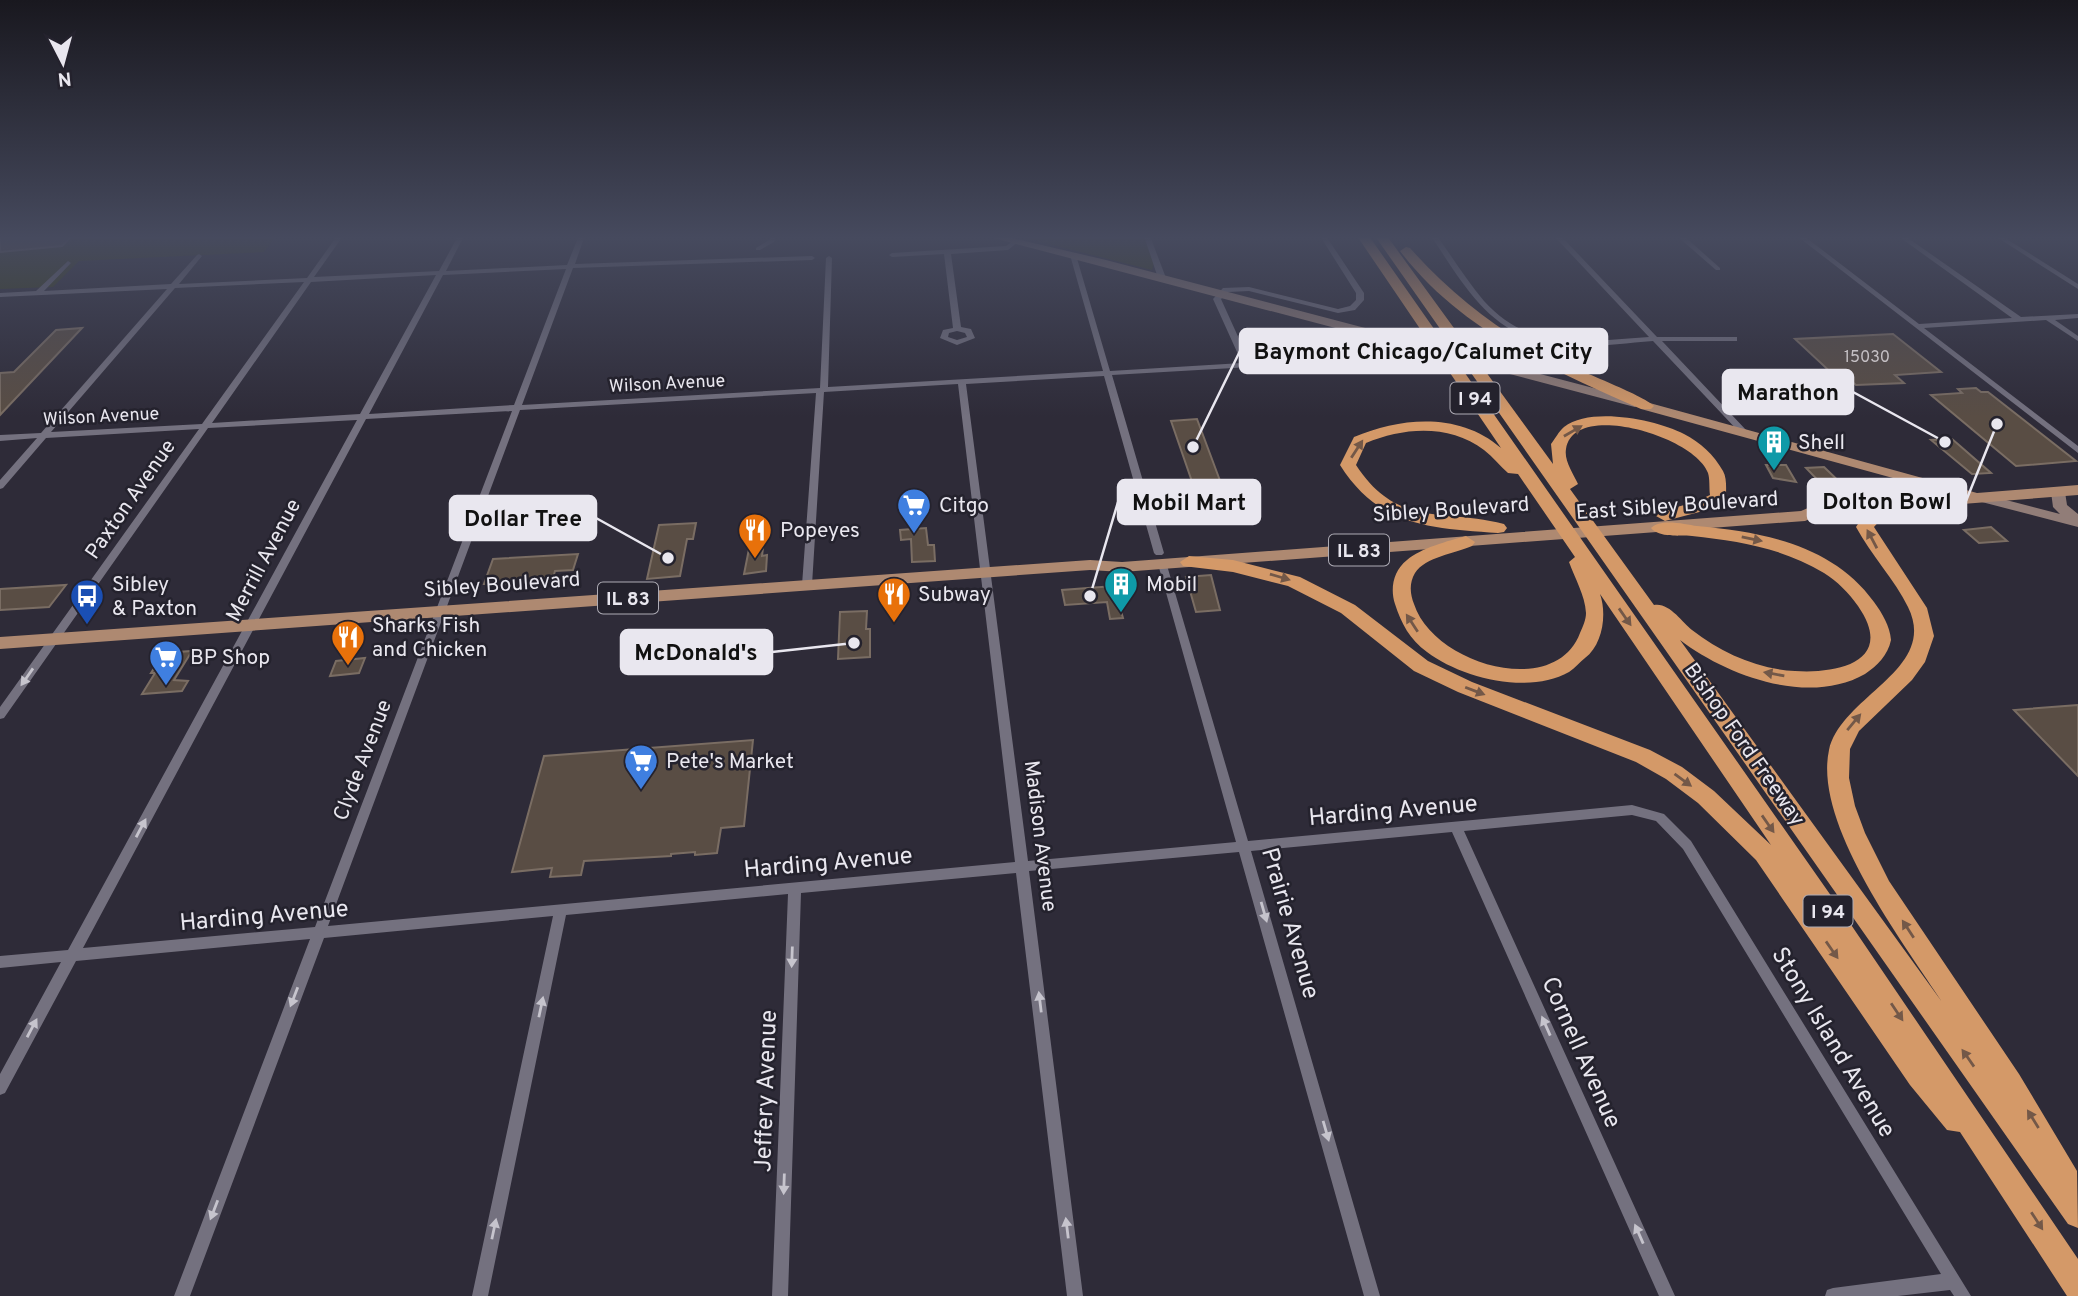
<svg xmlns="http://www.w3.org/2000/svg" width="2078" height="1296" font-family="Overpass,sans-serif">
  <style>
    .green { fill: #383d17 }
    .building { fill: #594d44; stroke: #7a6d63; stroke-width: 2 }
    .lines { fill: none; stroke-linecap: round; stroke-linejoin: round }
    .street { fill: #74717f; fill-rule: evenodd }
    .secondary { fill: #917d78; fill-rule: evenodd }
    .primary { fill: #ae8971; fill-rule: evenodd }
    .highway { fill: #d49968; fill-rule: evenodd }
    .oneway { fill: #735848 }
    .oneway2 { fill: #c6c4cd }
    .labels { text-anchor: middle; stroke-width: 5; stroke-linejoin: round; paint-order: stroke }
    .far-number-label { font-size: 16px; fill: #c5c0c4 }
    .far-street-label { font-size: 18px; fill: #e9e7ef; stroke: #24222d }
    .shield { fill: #24222d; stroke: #aeacb5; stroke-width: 2 }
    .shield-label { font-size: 19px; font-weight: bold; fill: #e9e7ef }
    .poi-label { font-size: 21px; fill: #e9e7ef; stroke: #24222d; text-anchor: start }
    .street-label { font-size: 21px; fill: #e9e7ef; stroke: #24222d }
    .near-street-label { font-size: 24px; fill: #e9e7ef; stroke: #24222d }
    .leader { fill: none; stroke: #e9e7ef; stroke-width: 2.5 }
    .callout-dot { fill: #e9e7ef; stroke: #24222d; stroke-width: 2.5 }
    .callout { fill: #e9e7ef; stroke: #e9e7ef; stroke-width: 2.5 }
    .callout-label { font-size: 23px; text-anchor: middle; font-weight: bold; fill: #111 }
  </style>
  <rect width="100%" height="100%" fill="#2e2b38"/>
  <!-- green -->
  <g class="green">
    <polygon points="0,236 276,236 264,252 79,261 53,287 0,289"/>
    <polygon points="1017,236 1144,236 1154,264 1152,270"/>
  </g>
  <!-- building -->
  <g class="building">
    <polygon points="0,236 72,236 62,246 0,252"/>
    <polygon points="82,328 0,415 0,373 14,372 56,330"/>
    <polygon points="1893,334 1941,372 1895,375 1904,383 1856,385 1848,378 1838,379 1795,339"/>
    <polygon points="1976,388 1981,392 1988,392 2076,461 2016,466 1931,395 1962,393 1958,389"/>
    <polygon points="1197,419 1225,494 1223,497 1200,499 1197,496 1171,421"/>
    <polygon points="1952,439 1959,445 1991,473 1972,474 1931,440"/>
    <polygon points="1766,465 1786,465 1796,482 1773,478"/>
    <polygon points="1824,467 1850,492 1831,494 1806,468"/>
    <polygon points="696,523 693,539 687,539 680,576 647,579 659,525"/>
    <polygon points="1991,527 2007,541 1979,543 1964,530"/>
    <polygon points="926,528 928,545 934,545 935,561 912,562 911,539 901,540 900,530"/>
    <polygon points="763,548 762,556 767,555 766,571 744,574 749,549"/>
    <polygon points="578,554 573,570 555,571 552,582 484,584 493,559"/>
    <polygon points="1211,575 1220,610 1196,612 1186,577"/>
    <polygon points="66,585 49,607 0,610 0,589"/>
    <polygon points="1114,586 1123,618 1110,619 1107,602 1065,605 1062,590"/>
    <polygon points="867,611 866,629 870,629 870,657 838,659 840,612"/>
    <polygon points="192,651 174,680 188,681 182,691 142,694 155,673 151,673 164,653"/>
    <polygon points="365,658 359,673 330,676 336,661"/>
    <polygon points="2078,705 2078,776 2014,710"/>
    <polygon points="753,740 744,826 721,828 717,853 695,855 695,852 671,854 671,856 584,861 581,875 550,877 552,868 512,872 544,756"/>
  </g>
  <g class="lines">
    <!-- street -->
    <g class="street">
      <path d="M337,236H343L314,277L439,271L458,236H464L446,271L567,265L578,238L581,236L584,238L575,264L812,256L815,258L812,260L573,268L522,405L820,388L826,258L829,256L832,258L828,387L1103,371L1070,255L1073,253L1076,255L1110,371L1242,363L1213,299L1223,288L1249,287L1338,309L1350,306L1356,300V293L1320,236H1326L1364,293V300L1355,310L1338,313L1249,291L1228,292L1221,299L1250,363L1335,358L1339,360L1338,362L1112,375L1164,553L1162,555H1156L1154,553L1104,376L966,384L1028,861L1236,842L1158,564L1163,561L1166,562L1248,841L1632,805L1664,814L1691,841L1971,1296H1954L1950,1290L1898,1296H1825L1827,1290L1833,1288L1941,1274L1683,849L1656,821L1632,815L1464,831L1675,1296H1659L1452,832L1251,851L1380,1296H1364L1239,852L1029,871L1083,1296H1067L1016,873L801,893L788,1296H772L788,894L566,915L488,1296H472L553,916L324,938L190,1296H174L310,939L76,961L5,1093L0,1095V1074L61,962L0,968V956L68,950L357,420L208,428L4,718L0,719V707L199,429L46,438L3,488L0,489V480L37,438L0,441V435L41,433L167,289L0,297V293L36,291L68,261L71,263L70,264L44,291L171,284L197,255L199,254L202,256L179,284L307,278ZM566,269L514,405L369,414L443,275ZM436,275L360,414L212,423L311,282ZM304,282L202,424L51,432L175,288ZM958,384L1015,862L328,926L520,410L816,393L802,585L807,588L812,585L824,392ZM512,411L315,927L83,948L366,419Z"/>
      <polygon points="770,236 776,236 774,242 760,250 756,250 756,248 769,240"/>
      <polygon points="1144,236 1150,236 1166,278 1165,280 1158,278"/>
      <path d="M1431,236H1437C1453,258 1467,281 1484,301C1531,353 1587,341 1649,337L1554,236H1561L1657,337H1737V341H1662L1747,431L1743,434L1740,433L1653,341C1626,343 1599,347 1572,346C1495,343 1469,293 1431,236Z"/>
      <polygon points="1677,236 1684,236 1720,268 1720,270 1716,270"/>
      <polygon points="1797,236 1804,236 1919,324 2012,318 1898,236 1905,236 2021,317 2078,314 2078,318 2055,320 2078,336 2078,341 2046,320 1924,328 2078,446 2078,453"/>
      <polygon points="1995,236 2002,236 2078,284 2078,289"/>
      <path d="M1013,241L1018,242L1008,250L951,254L961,327L971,329L975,338L957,345L940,338L943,330L953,328L944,254L892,257L889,255L892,253L1006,246ZM957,331L965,333L967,337L957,340L948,337L949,333Z"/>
    </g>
    <!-- secondary -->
    <g class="secondary">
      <polygon points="986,236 1003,236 1106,260 1639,400 1641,403 1635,407 1631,406"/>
      <polygon points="2058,488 2065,492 2067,505 2078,514 2078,527 1978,501 1976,498 1983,494 2060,514 2053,507 2051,492"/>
    </g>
    <!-- primary -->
    <polygon class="primary" points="1646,402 1977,493 2078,485 2078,495 1819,515 1805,521 1122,572 1090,570 0,649 0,637 1090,560 1122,562 1801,511 1815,505 1955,495 1641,409 1641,403"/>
    <!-- highway -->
    <g class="highway">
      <path d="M1357,236H1369L1841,910L2078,1259V1296H2067L1960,1132L1947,1130L1910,1085L1756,860L1698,803L1666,779L1636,762L1458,692L1414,671L1341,613L1288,586L1233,572L1183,566L1180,562L1189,556L1233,560L1300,577L1355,605L1428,661L1472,682L1650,750L1682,767L1714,791L1771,845L1600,594C1607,614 1603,644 1585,658C1580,662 1575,668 1569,672C1529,695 1461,678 1427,652C1410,640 1401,623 1395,604C1390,589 1393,571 1407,560C1421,548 1448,541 1466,536L1475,542L1472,546C1456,553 1425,557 1415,573C1409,583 1410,594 1414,604C1433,664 1555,700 1580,633C1583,626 1586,620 1586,613C1585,595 1575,579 1569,562L1575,557L1518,474L1508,473C1500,466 1493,457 1484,450C1450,424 1404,427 1366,443L1356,465C1398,529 1443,508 1504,524L1507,528L1504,532L1498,533C1431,528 1379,527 1340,465L1354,437C1401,417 1460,412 1501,448Z"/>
      <path d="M1375,236H1387L1553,464L1551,444C1555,439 1559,431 1564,427C1591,406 1657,420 1684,434C1700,442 1714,455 1723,471C1727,478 1726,489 1726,497L1707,510L1665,521L1656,516L1659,512L1695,502L1710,495C1709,488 1710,479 1708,473C1695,436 1573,400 1566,449C1564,461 1573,473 1578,484L1570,489L1654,605C1669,602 1682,622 1692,630C1722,653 1757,669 1795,671C1839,674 1896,661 1858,606C1849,593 1837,581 1824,573C1783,548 1738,541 1692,536C1680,535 1659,538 1651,528C1660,518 1685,524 1697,526C1763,532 1833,545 1874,602C1882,613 1890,626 1891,640C1888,655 1877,666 1865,674C1809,706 1727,676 1680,640L1942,1002C1903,942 1813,824 1829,750C1842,695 1939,670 1908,607C1895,580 1871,555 1856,527C1864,515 1875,497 1892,501L1894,505L1874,527L1927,608L1934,636L1925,662L1912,680L1859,731L1850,749L1849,778L1855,806L1865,833L1889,881L2019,1074L2077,1171L2078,1228L2068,1224Z"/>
      <path d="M1406,247L1410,248C1452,295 1499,332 1556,360C1575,369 1643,395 1654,406L1651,409H1641C1552,370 1460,330 1400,251Z"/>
    </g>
  </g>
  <!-- one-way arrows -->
  <defs><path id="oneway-solid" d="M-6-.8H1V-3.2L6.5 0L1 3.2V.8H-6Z" transform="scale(1.75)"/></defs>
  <g class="oneway">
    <use href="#oneway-solid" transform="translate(1573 431) rotate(-30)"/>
    <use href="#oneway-solid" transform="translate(1357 449) rotate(-57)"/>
    <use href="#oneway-solid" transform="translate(1752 539) rotate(12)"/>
    <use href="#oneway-solid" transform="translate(1872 539) rotate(-118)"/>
    <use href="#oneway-solid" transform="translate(1280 577) rotate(16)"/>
    <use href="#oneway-solid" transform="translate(1625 617) rotate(55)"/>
    <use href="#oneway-solid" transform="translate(1412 623) rotate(-123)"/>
    <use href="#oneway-solid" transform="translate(1774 674) rotate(-170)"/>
    <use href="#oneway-solid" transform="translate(1475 691) rotate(21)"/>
    <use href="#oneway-solid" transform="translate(1854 722) rotate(-50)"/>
    <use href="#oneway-solid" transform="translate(1683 780) rotate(36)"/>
    <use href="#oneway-solid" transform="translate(1768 824) rotate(55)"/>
    <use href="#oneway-solid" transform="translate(1908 929) rotate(-123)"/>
    <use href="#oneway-solid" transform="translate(1832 950) rotate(55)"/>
    <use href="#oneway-solid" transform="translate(1897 1012) rotate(56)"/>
    <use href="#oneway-solid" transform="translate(1968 1058) rotate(-125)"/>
    <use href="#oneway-solid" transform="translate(2033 1119) rotate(-122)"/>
    <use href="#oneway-solid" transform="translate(2037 1221) rotate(57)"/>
  </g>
  <g class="oneway2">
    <use href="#oneway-solid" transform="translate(27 677) rotate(125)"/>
    <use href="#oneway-solid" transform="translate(141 828) rotate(-62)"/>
    <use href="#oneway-solid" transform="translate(1264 912) rotate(74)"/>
    <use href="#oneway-solid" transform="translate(792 957) rotate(92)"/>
    <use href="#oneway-solid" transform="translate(294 997) rotate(111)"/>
    <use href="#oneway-solid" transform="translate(1040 1002) rotate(-97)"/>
    <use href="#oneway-solid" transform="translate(541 1007) rotate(-78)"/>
    <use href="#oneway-solid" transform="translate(1546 1026) rotate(-114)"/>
    <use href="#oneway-solid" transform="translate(32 1028) rotate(-62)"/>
    <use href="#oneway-solid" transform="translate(1326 1131) rotate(74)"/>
    <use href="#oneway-solid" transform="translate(784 1184) rotate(92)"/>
    <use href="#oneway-solid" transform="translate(214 1210) rotate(111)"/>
    <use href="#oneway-solid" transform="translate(1067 1228) rotate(-97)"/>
    <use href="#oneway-solid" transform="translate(494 1229) rotate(-78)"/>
    <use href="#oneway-solid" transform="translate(1639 1234) rotate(-114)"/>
  </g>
  <!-- sky -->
  <linearGradient id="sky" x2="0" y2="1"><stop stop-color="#19181f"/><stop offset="0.57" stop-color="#464a5e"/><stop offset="1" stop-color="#464a5e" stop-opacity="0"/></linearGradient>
  <rect width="2078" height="417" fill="url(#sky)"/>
  <!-- icons -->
  <defs>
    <g id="building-pin" transform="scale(1.75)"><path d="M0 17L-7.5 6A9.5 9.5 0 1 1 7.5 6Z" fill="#0f9aa8" stroke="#24222d"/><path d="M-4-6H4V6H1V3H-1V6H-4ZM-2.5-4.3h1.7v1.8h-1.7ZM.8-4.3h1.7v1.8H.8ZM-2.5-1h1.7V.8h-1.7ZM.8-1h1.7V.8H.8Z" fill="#fff"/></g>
    <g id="supermarket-pin" transform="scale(1.75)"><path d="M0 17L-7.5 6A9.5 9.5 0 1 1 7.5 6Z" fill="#3f7fe0" stroke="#24222d"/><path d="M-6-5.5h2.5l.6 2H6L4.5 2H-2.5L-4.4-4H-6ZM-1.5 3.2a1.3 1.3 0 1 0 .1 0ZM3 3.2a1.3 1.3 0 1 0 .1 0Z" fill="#fff"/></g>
    <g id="restaurant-pin" transform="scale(1.75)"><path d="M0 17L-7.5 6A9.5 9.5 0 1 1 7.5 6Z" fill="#e8710a" stroke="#24222d"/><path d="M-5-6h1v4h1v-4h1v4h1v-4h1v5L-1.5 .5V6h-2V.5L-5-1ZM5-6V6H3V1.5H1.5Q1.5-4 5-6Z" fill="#fff"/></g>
    <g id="bus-pin" transform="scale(1.75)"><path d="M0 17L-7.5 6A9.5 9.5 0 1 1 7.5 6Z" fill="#1a4fb4" stroke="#24222d"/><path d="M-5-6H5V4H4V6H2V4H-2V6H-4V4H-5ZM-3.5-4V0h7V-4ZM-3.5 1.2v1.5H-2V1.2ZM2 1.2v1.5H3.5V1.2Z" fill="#fff"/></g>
  </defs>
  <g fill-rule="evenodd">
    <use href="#building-pin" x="1774" y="442"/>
    <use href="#supermarket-pin" x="914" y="505"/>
    <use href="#restaurant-pin" x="755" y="530"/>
    <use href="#building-pin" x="1121" y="584"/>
    <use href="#restaurant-pin" x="894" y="594"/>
    <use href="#bus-pin" x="87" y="596"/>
    <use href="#restaurant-pin" x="348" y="637"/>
    <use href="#supermarket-pin" x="166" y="657"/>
    <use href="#supermarket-pin" x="641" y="761"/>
  </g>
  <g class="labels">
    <!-- far-number labels -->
    <g class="far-number-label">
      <text x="1867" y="362">15030</text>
    </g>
    <!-- far-street labels -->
    <g class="far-street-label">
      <text transform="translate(667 383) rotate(-3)" y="6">Wilson Avenue</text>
      <text transform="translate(101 416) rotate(-3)" y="6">Wilson Avenue</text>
    </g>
    <!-- shield labels -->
    <g class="shield">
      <rect x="1450.5" y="382.5" width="49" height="31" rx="5"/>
      <rect x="1329" y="534.5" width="60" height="31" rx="5"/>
      <rect x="598" y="582.5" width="60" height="31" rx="5"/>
      <rect x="1803.5" y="895.5" width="49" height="31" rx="5"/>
    </g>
    <g class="shield-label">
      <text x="1475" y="405">I 94</text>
      <text x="1359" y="557">IL 83</text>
      <text x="628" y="605">IL 83</text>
      <text x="1828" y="918">I 94</text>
    </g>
    <!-- poi labels -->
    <g class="poi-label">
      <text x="1798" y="449">Shell</text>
      <text x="939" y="512">Citgo</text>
      <text x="780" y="537">Popeyes</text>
      <text x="112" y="591">Sibley<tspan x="112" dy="24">&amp; Paxton</tspan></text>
      <text x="1146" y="591">Mobil</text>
      <text x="918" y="601">Subway</text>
      <text x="372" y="632">Sharks Fish<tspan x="372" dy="24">and Chicken</tspan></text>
      <text x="190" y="664">BP Shop</text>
      <text x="666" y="768">Pete's Market</text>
    </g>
    <!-- street labels -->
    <g class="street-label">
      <text transform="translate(130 499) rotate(-55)" y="7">Paxton Avenue</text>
      <text transform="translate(1677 505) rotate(-4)" y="7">East Sibley Boulevard</text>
      <text transform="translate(1451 509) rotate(-4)" y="7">Sibley Boulevard</text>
      <text transform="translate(263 560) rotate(-62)" y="7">Merrill Avenue</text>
      <text transform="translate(502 584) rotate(-4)" y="7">Sibley Boulevard</text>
      <text transform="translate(1745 744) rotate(55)" y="7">Bishop Ford Freeway</text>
      <text transform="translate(362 760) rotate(-69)" y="7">Clyde Avenue</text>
      <text transform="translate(1041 836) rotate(83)" y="7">Madison Avenue</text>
    </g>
    <!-- near-street labels -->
    <g class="near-street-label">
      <text transform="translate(1393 810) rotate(-5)" y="8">Harding Avenue</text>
      <text transform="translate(828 862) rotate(-5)" y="8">Harding Avenue</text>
      <text transform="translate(264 915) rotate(-5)" y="8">Harding Avenue</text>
      <text transform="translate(1291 923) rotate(74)" y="8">Prairie Avenue</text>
      <text transform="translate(1834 1042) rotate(59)" y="8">Stony Island Avenue</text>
      <text transform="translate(1582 1052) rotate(66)" y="8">Cornell Avenue</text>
      <text transform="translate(765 1091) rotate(-88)" y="8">Jeffery Avenue</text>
    </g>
  </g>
  <!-- callouts -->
  <path class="leader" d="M1193 447L1240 351M1945 442L1853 392M1997 424L1966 501M1090 596L1118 502M668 558L596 518M854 643L772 652"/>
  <g class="callout-dot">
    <circle cx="1193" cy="447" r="7"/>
    <circle cx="1945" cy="442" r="7"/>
    <circle cx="1997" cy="424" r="7"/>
    <circle cx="1090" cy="596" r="7"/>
    <circle cx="668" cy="558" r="7"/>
    <circle cx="854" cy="643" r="7"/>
  </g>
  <g class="callout">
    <rect x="1240" y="329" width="367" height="44" rx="7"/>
    <rect x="1723" y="370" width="130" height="44" rx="7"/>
    <rect x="1808" y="479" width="158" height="44" rx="7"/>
    <rect x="1118" y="480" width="142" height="44" rx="7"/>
    <rect x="450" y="496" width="146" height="44" rx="7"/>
    <rect x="621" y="630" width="151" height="44" rx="7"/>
  </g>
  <g class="callout-label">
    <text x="1423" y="359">Baymont Chicago/Calumet City</text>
    <text x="1788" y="400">Marathon</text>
    <text x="1887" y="509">Dolton Bowl</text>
    <text x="1189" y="510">Mobil Mart</text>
    <text x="523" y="526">Dollar Tree</text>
    <text x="696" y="660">McDonald's</text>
  </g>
  <!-- north arrow -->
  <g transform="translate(63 63) rotate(174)" stroke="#24222d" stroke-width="5" paint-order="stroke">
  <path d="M0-5L12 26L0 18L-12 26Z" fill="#e9e7ef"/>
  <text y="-10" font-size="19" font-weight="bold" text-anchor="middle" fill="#e9e7ef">N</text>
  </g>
</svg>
